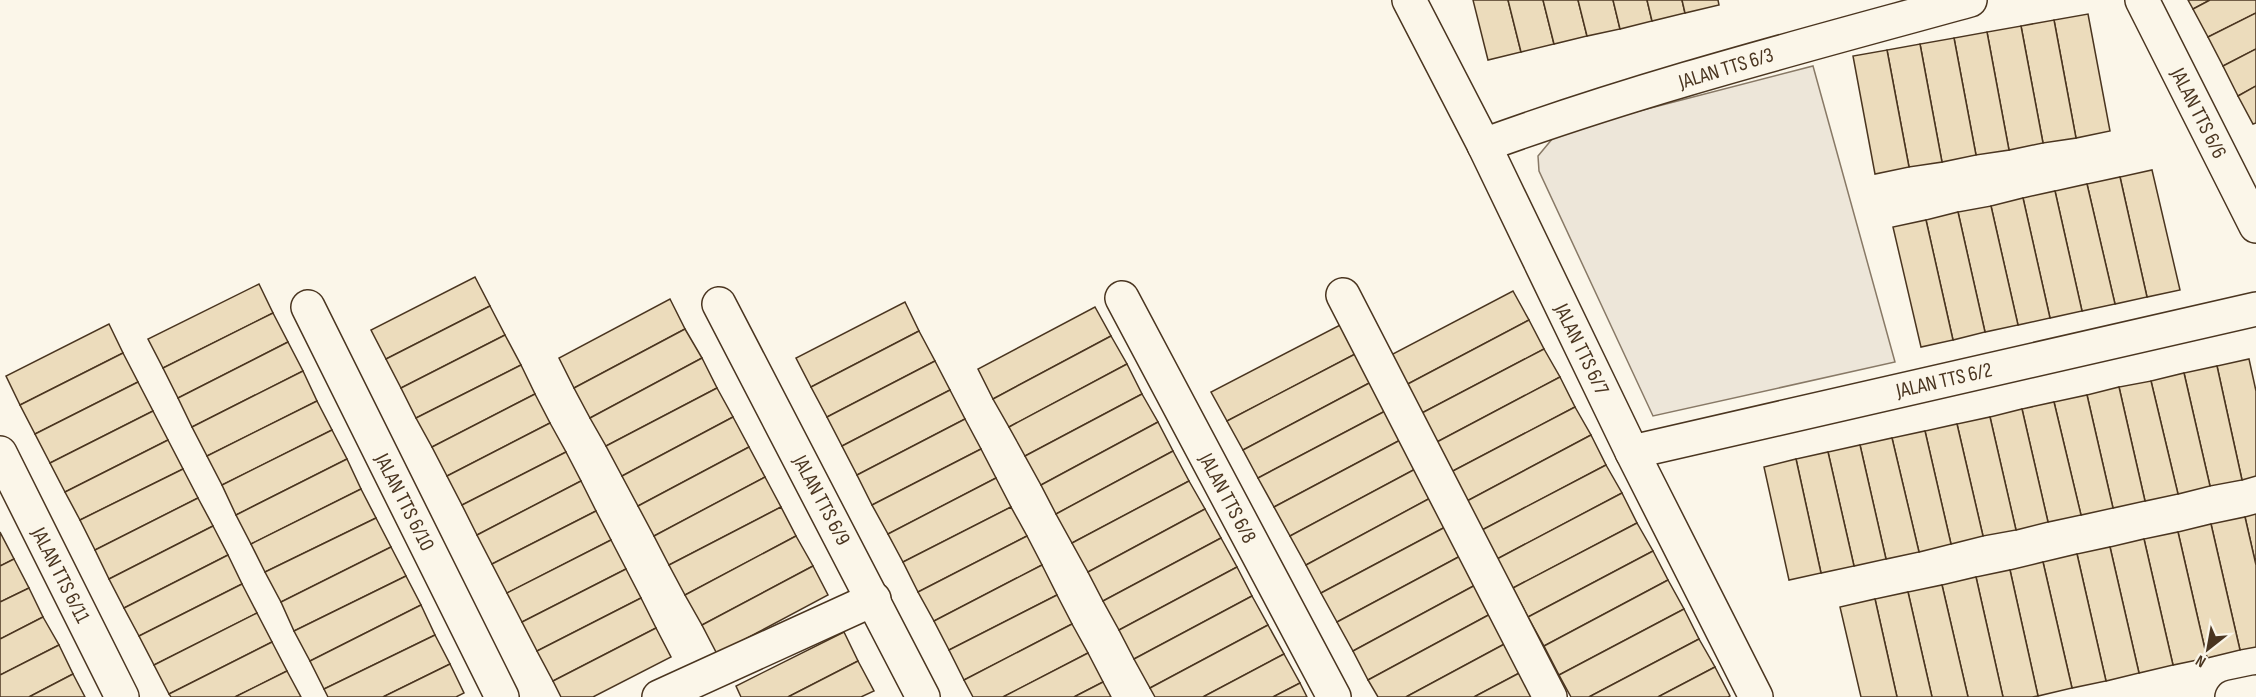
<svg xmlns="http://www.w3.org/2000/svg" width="2256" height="697" font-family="'Sofia Sans Condensed',sans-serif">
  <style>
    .park { fill: #ede6d9; stroke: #887966; stroke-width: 1.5 }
    .building { fill: #ecdcbc; stroke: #4a3520; stroke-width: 1.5 }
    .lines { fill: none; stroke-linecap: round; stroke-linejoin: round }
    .minor-casing { stroke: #4a3520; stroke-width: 36 }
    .minor { stroke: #fbf6e9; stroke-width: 33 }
    .labels { text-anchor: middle; stroke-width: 4.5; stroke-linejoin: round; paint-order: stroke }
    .street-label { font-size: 21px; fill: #4a3520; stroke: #fbf6e9 }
  </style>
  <rect width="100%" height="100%" fill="#fbf6e9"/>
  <!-- park -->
  <polygon class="park" points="1813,66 1895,362 1653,416 1539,171 1538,156 1558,132"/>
  <!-- building -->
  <g class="building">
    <polygon points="1473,0 1508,0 1521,52 1488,60"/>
    <polygon points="1508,0 1543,0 1554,44 1521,52"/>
    <polygon points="1543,0 1578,0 1587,36 1554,44"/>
    <polygon points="1578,0 1613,0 1620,29 1587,36"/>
    <polygon points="1613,0 1647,0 1652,21 1620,29"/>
    <polygon points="1647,0 1682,0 1685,13 1652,21"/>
    <polygon points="1682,0 1718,0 1719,5 1685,13"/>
    <polygon points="2188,0 2210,0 2193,9"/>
    <polygon points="2210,0 2256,0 2256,13 2208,37 2193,9"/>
    <polygon points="2256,13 2256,49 2223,66 2208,37"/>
    <polygon points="2088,14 2110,131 2076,138 2054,20"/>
    <polygon points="2054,20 2076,138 2043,143 2021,26"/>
    <polygon points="2021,26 2043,143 2009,150 1987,32"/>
    <polygon points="1987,32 2009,150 1976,155 1954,38"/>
    <polygon points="1954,38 1976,155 1942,162 1920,44"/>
    <polygon points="1920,44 1942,162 1909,167 1887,50"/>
    <polygon points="2256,49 2256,86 2238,96 2223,66"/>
    <polygon points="1887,50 1909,167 1875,174 1853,56"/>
    <polygon points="2256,86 2256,123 2253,124 2238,96"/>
    <polygon points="2152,170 2180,290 2147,297 2120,177"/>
    <polygon points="2120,177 2147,297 2115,304 2087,184"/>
    <polygon points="2087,184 2115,304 2082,311 2055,191"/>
    <polygon points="2055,191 2082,311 2050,318 2023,198"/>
    <polygon points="2023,198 2050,318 2018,325 1991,206"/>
    <polygon points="1991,206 2018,325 1985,332 1958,212"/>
    <polygon points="1958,212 1985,332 1953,340 1926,220"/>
    <polygon points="1926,220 1953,340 1921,347 1893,227"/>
    <polygon points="475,277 490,306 386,359 371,330"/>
    <polygon points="259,284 273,313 163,368 148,339"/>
    <polygon points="1513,291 1529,320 1404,386 1389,356"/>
    <polygon points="670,299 685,329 574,388 559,358"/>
    <polygon points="905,302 919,331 811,387 796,358"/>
    <polygon points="490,306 505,335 401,388 386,359"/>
    <polygon points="1095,307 1111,336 993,399 978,369"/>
    <polygon points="273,313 288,342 178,398 163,368"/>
    <polygon points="1529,320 1544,349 1420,414 1404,386"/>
    <polygon points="1344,323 1359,352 1227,421 1211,392"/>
    <polygon points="109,324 123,353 20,405 6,376"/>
    <polygon points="685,329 702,358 590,418 574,388"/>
    <polygon points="919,331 935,361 827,417 811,387"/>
    <polygon points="505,335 521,365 416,418 401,388"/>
    <polygon points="1111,336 1127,364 1009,427 993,399"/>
    <polygon points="288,342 303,371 192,427 178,398"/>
    <polygon points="1544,349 1560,377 1435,443 1420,414"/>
    <polygon points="1359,352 1373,381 1243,450 1227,421"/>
    <polygon points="123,353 138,382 35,434 20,405"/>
    <polygon points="702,358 717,388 606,446 590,418"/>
    <polygon points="2249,359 2256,391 2256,476 2242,480 2217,366"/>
    <polygon points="935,361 950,390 842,446 827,417"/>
    <polygon points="1127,364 1142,394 1025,456 1009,427"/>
    <polygon points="521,365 535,394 432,447 416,418"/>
    <polygon points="2217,366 2242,480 2210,486 2184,373"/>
    <polygon points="303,371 317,401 207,456 192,427"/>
    <polygon points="2184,373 2210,486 2178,494 2151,381"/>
    <polygon points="1560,377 1575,407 1451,472 1435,443"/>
    <polygon points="1373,381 1389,409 1258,478 1243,450"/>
    <polygon points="2151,381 2178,494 2145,501 2119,387"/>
    <polygon points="138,382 153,411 50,463 35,434"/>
    <polygon points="2119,387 2145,501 2113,508 2087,395"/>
    <polygon points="717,388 733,417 622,476 606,446"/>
    <polygon points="950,390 965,419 857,475 842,446"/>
    <polygon points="535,394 550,423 447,476 432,447"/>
    <polygon points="1142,394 1158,422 1041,485 1025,456"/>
    <polygon points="2087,395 2113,508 2081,515 2054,402"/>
    <polygon points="317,401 332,430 222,485 207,456"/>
    <polygon points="2054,402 2081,515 2048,522 2022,409"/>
    <polygon points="1575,407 1591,435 1467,501 1451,472"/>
    <polygon points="1389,409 1404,438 1274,507 1258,478"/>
    <polygon points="2022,409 2048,522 2016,530 1990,417"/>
    <polygon points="153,411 168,440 65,492 50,463"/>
    <polygon points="733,417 749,447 638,506 622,476"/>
    <polygon points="1990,417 2016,530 1983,536 1957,424"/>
    <polygon points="965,419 981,449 872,505 857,475"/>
    <polygon points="1158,422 1173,451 1056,514 1041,485"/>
    <polygon points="550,423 566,452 462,505 447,476"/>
    <polygon points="1957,424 1983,536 1951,544 1925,431"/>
    <polygon points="332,430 347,459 236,515 222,485"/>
    <polygon points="1925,431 1951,544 1919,552 1892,438"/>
    <polygon points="1591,435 1606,465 1482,530 1467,501"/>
    <polygon points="1404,438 1419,467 1290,536 1274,507"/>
    <polygon points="1892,438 1919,552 1886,559 1860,445"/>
    <polygon points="168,440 183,469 80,520 65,492"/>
    <polygon points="1860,445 1886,559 1854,566 1828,452"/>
    <polygon points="749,447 765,477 654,536 638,506"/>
    <polygon points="981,449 996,478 888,534 872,505"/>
    <polygon points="1173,451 1189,481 1072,543 1056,514"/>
    <polygon points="566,452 581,481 477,535 462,505"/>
    <polygon points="1828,452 1854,566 1821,573 1796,459"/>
    <polygon points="347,459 361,489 251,544 236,515"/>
    <polygon points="1796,459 1821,573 1789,580 1764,467"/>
    <polygon points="1606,465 1622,493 1497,559 1482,530"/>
    <polygon points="1419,467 1434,496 1306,565 1290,536"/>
    <polygon points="183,469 198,498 95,550 80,520"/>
    <polygon points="765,477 781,507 669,565 654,536"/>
    <polygon points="996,478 1011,507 903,562 888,534"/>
    <polygon points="581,481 596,511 492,564 477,535"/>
    <polygon points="1189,481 1205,509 1088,572 1072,543"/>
    <polygon points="361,489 376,518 265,572 251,544"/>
    <polygon points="1622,493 1637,523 1513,588 1497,559"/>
    <polygon points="1434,496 1449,525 1321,593 1306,565"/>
    <polygon points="198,498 213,526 109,579 95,550"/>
    <polygon points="781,507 796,536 685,595 669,565"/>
    <polygon points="1011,507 1027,536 918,592 903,562"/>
    <polygon points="1205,509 1221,538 1103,601 1088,572"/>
    <polygon points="596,511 611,540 507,593 492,564"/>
    <polygon points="2256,514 2256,565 2245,517"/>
    <polygon points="2245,517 2256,565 2256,647 2240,650 2211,524"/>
    <polygon points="376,518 391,547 281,602 265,572"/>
    <polygon points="1637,523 1653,551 1528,617 1513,588"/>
    <polygon points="2211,524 2240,650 2207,658 2178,532"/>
    <polygon points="1449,525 1464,554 1337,622 1321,593"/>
    <polygon points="213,526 228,555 124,608 109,579"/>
    <polygon points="0,532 14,559 0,566"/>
    <polygon points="2178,532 2207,658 2173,665 2144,539"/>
    <polygon points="796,536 813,566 702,625 685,595"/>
    <polygon points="1027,536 1042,565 934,621 918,592"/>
    <polygon points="1221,538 1237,567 1119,630 1103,601"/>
    <polygon points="2144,539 2173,665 2139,673 2110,547"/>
    <polygon points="611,540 626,569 522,622 507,593"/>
    <polygon points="391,547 406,576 294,631 281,602"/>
    <polygon points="2110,547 2139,673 2106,681 2077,554"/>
    <polygon points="1653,551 1668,580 1544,646 1528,617"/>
    <polygon points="1464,554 1479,583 1353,651 1337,622"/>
    <polygon points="2077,554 2106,681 2072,688 2043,562"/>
    <polygon points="228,555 242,584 139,636 124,608"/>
    <polygon points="14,559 29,588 0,602 0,566"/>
    <polygon points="2043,562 2072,688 2038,696 2010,570"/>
    <polygon points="1042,565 1057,595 949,650 934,621"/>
    <polygon points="813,566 828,595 717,654 702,625"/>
    <polygon points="1237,567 1252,596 1134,659 1119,630"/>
    <polygon points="626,569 641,598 537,651 522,622"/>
    <polygon points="2010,570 2038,696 2032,697 2003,697 1976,577"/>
    <polygon points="406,576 421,605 310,661 294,631"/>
    <polygon points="1976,577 2003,697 1968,697 1942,585"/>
    <polygon points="1668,580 1684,609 1559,675 1544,646"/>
    <polygon points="1479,583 1494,612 1368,680 1353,651"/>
    <polygon points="242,584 257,613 154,665 139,636"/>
    <polygon points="1942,585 1968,697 1932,697 1908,592"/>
    <polygon points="29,588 43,617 0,639 0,602"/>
    <polygon points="1908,592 1932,697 1897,697 1875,599"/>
    <polygon points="1057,595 1072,624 964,680 949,650"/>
    <polygon points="1252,596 1268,625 1150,688 1134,659"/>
    <polygon points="641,598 656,628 553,681 537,651"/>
    <polygon points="1875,599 1897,697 1861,697 1840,607"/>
    <polygon points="421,605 435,635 324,689 310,661"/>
    <polygon points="1684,609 1699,639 1589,697 1571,697 1559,675"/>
    <polygon points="1494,612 1510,641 1406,697 1378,697 1368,680"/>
    <polygon points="257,613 272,642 169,694 154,665"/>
    <polygon points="43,617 59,645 0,675 0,639"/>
    <polygon points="1072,624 1088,653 1003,697 973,697 964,680"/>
    <polygon points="1268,625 1284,654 1203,697 1155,697 1150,688"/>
    <polygon points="656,628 671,657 593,697 561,697 553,681"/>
    <polygon points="844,632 858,661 788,697 741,697 736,686"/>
    <polygon points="435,635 450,664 383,697 328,697 324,689"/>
    <polygon points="1699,639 1715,667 1658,697 1589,697"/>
    <polygon points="1510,641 1525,670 1474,697 1406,697"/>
    <polygon points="272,642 287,671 235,697 171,697 169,694"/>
    <polygon points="59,645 73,674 29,697 0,697 0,675"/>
    <polygon points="1088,653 1103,682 1074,697 1003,697"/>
    <polygon points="1284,654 1300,683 1273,697 1203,697"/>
    <polygon points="858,661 874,691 861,697 788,697"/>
    <polygon points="450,664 464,693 456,697 383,697"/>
    <polygon points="1715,667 1730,696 1728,697 1658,697"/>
    <polygon points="1525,670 1539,697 1474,697"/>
    <polygon points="287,671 301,697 235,697"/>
    <polygon points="73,674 85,697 29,697"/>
    <polygon points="1103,682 1111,697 1074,697"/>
    <polygon points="1300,683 1307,697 1273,697"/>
  </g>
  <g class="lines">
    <!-- minor casing -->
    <g class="minor-casing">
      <g id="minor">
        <polyline points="1409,0 1484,145 1632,452 1756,697"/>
        <polyline points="2142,0 2256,226"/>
        <path d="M1484,145C1643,87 1807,45 1970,0"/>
        <polyline points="1343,295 1550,697"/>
        <polyline points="1122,298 1334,697"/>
        <polyline points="719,304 923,697"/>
        <polyline points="308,307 502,697"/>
        <polyline points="1632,452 2256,309"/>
        <polyline points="0,453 122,697"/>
        <polyline points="659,697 874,599"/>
        <polyline points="2232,697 2256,692"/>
      </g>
    </g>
    <!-- minor -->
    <use href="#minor" class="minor"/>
  </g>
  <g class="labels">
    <!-- street labels -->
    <g class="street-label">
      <text transform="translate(1726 68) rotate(-17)" y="7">JALAN TTS 6/3</text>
      <text transform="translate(2199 113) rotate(63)" y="7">JALAN TTS 6/6</text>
      <text transform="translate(1582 349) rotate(64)" y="7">JALAN TTS 6/7</text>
      <text transform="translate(1944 380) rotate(-13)" y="7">JALAN TTS 6/2</text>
      <text transform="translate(1228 498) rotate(62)" y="7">JALAN TTS 6/8</text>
      <text transform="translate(822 500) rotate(62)" y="7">JALAN TTS 6/9</text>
      <text transform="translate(405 502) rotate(63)" y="7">JALAN TTS 6/10</text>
      <text transform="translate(61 575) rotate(63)" y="7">JALAN TTS 6/11</text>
    </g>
  </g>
  <!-- north arrow -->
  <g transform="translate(2208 649) rotate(211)" stroke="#fbf6e9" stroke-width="4.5" paint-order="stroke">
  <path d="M0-4.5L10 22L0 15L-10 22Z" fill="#4a3520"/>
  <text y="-9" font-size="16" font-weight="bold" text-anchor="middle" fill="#4a3520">N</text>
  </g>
</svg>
